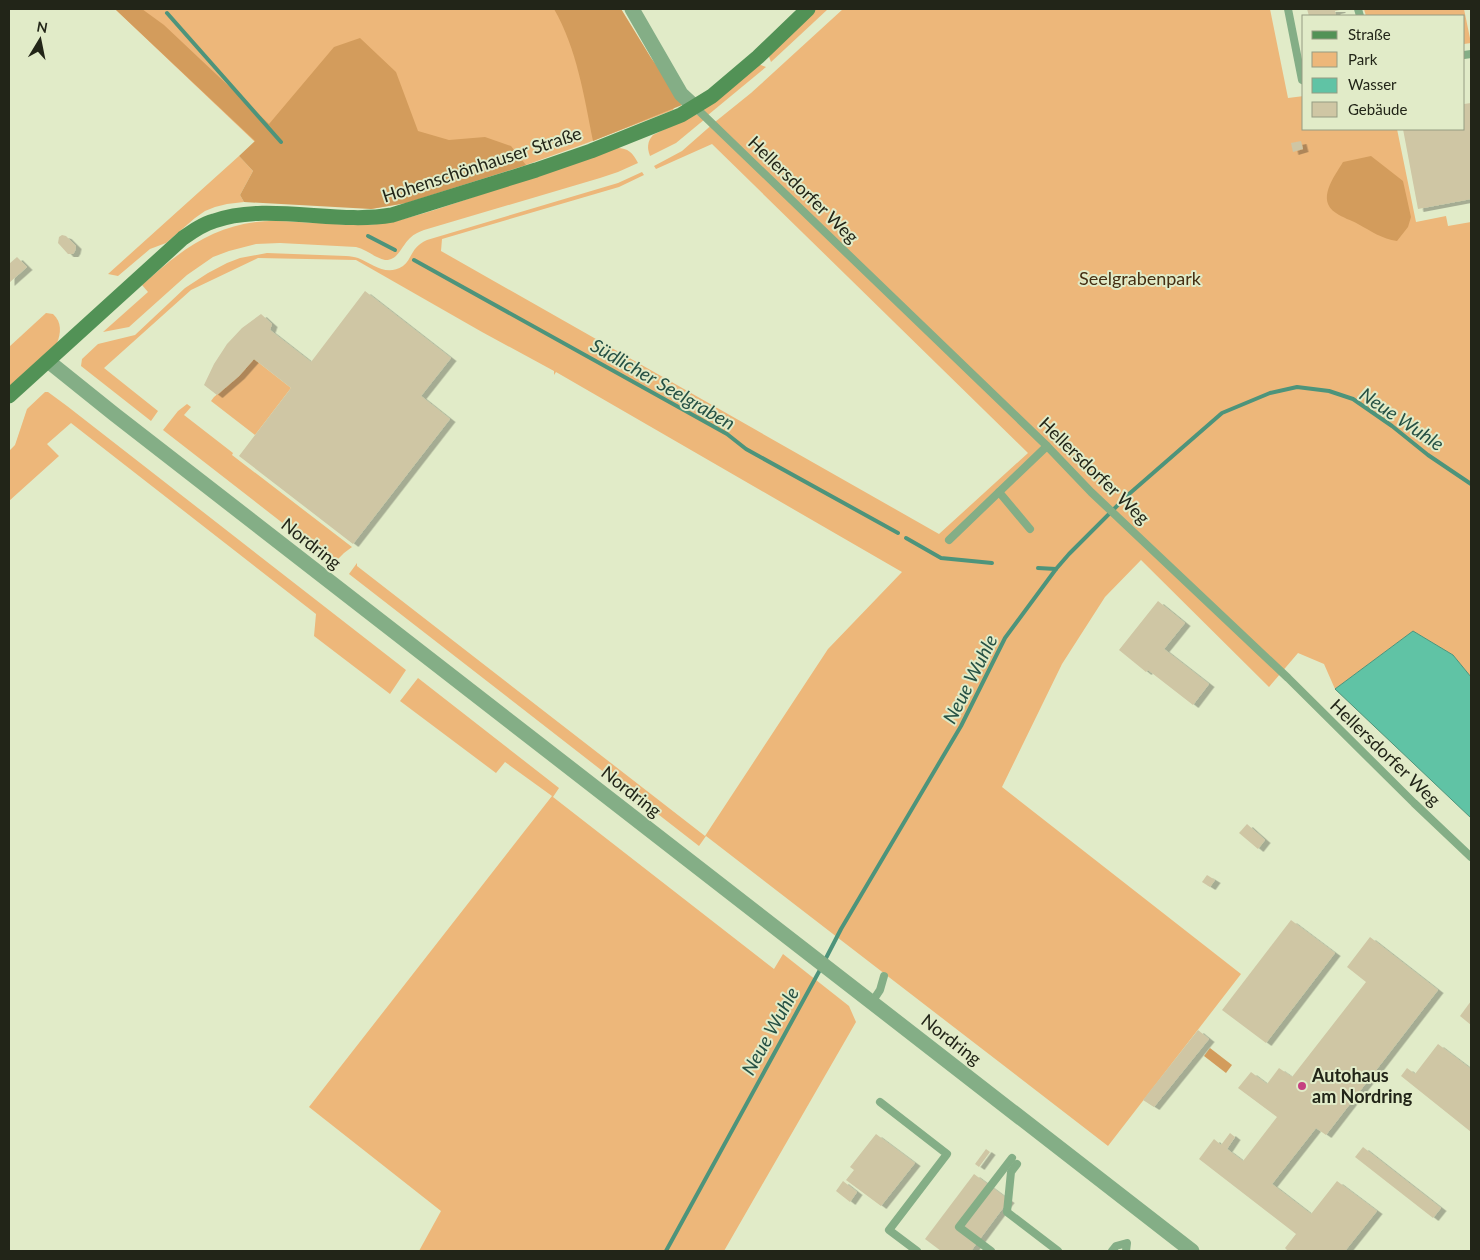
<svg xmlns="http://www.w3.org/2000/svg" width="1480" height="1260" font-family="Lato,sans-serif">
  <style>
    .green { fill: #edb77a }
    .forest { fill: #d39c5c }
    .water { fill: #60c3a5; stroke: #4d947b }
    .lines { fill: none; stroke-linecap: round; stroke-linejoin: round }
    .stream { stroke: #4d947b; stroke-width: 4 }
    .building { fill: #cfc6a4; filter: url(#shadow) }
    .lane { stroke: #84ae86; stroke-width: 8 }
    .street { stroke: #84ae86; stroke-width: 15 }
    .secondary { stroke: #529256; stroke-width: 15 }
    .poi-dot { fill: #c54081; stroke: #e1ebc8; stroke-width: 2 }
    .labels { text-anchor: middle; stroke-width: 4; stroke-linejoin: round; paint-order: stroke }
    .street-label { font-size: 18px; fill: #222518; stroke: #e1ebc8 }
    .park-label { font-size: 18px; fill: #452e12; stroke: #e1ebc8 }
    .poi-label { font-size: 18px; font-weight: bold; fill: #222518; stroke: #e1ebc8; text-anchor: start }
    .water-label { font-size: 19px; font-style: italic; fill: #265144; stroke: #e1ebc8 }
  </style>
  <defs>
    <filter id="shadow"><feDropShadow dx="5.5" dy="3" stdDeviation="0" flood-color="#0004"/></filter>
  </defs>
  <rect width="100%" height="100%" fill="#e1ebc8"/>
  <!-- green -->
  <g class="green">
    <polygon points="115,9 621,9 651,58 679,96 673,110 587,143 526,165 406,203 371,209 255,142"/>
    <polygon points="816,9 828,9 771,62 768,54"/>
    <path d="M843,9H1270L1288,98L1304,96V129H1397L1416,222L1446,216L1448,226L1471,222V677L1453,655L1413,631L1335,689L1324,664L1298,653L1269,687L1141,560L1105,597L1062,664L1002,787L1241,974L1108,1146L706,836L699,846L349,574L357,563V566L705,836L828,649L902,572L556,372L554,375V371L482,332L356,260L258,258L191,290L104,368L158,411L151,421L81,366L82,359L98,344L135,335L185,288L208,273L227,263L240,258L267,253L346,256C351,256 354,257 358,258C373,264 386,277 403,266C413,258 410,248 427,240L618,183L642,172L644,175L619,187L442,239L441,251L939,534L1028,453L712,144L656,169L654,166L682,151L715,122L751,93Z"/>
    <polygon points="1364,9 1464,9 1471,43 1464,44 1464,16 1366,16"/>
    <polygon points="758,64 766,67 708,115 702,109"/>
    <path d="M695,114L701,116L705,119L676,143L650,156C647,148 647,142 653,135Z"/>
    <path d="M617,148C628,148 633,153 638,163L618,172L600,178L424,230C419,232 414,234 410,238C402,245 398,261 385,260C375,258 366,249 356,247L280,243L256,244L229,251L213,257L187,275L129,327L103,332L148,292L142,285C182,249 218,221 275,221C290,221 306,223 321,223C348,225 374,227 400,220C431,212 461,201 491,191C533,177 575,162 617,148Z"/>
    <polygon points="239,156 253,171 240,195 244,202 227,204 215,207 205,211 195,218 166,243 150,249 118,276 108,274"/>
    <path d="M46,313L53,314C62,322 61,333 57,343L9,387V347Z"/>
    <polygon points="254,359 291,388 255,435 211,401 214,397 239,376"/>
    <polygon points="45,392 48,392 67,406 406,670 390,694 314,636 316,614 71,423 47,444 59,456 9,501 9,451 15,445 27,409"/>
    <polygon points="187,404 191,407 184,415 233,453 232,455 352,547 344,553 334,563 163,430 178,411"/>
    <polygon points="418,678 559,788 553,797 774,969 783,954 849,1006 856,1022 724,1251 419,1251 441,1211 309,1107 552,796 505,762 496,773 400,701"/>
  </g>
  <!-- forest -->
  <g class="forest">
    <polygon points="115,9 142,9 164,25 269,124 334,47 360,38 396,72 418,131 449,140 485,137 511,146 526,165 406,203 371,209 244,202 240,195 253,171 239,156 255,141"/>
    <path d="M554,9H621L651,58L679,96L682,105L593,141C584,96 577,49 554,9Z"/>
    <path d="M1371,156L1403,181L1411,217L1408,227L1397,241C1382,239 1371,231 1358,224C1351,220 1343,218 1336,213C1316,200 1334,177 1343,162Z"/>
    <polygon points="1210,1048 1232,1065 1226,1073 1204,1056"/>
  </g>
  <!-- water -->
  <polygon class="water" points="1413,631 1453,655 1471,677 1471,818 1335,689"/>
  <g class="lines">
    <!-- stream -->
    <g class="stream">
      <polyline points="167,13 281,142"/>
      <polyline points="368,236 395,250"/>
      <polyline points="414,260 727,434 746,449 898,533"/>
      <polyline points="906,538 941,558 992,563"/>
      <polyline points="1038,568 1056,569"/>
      <polyline points="824,962 841,929 961,726 1005,638 1056,569 1069,554 1129,494 1222,413 1270,393 1297,387 1329,391 1353,399 1392,426 1428,455 1471,484"/>
      <polyline points="666,1251 821,968"/>
    </g>
  </g>
  <!-- building -->
  <g class="building">
    <polygon points="1307,9 1340,9 1340,10 1335,11 1336,16 1316,16 1316,15 1309,16"/>
    <polygon points="1471,103 1471,199 1418,209 1403,129 1464,129 1464,104"/>
    <polygon points="1301,141 1303,149 1293,152 1291,143"/>
    <polygon points="62,235 66,236 76,246 75,251 73,254 68,254 58,243 59,237"/>
    <polygon points="17,257 27,267 9,283 9,264"/>
    <polygon points="365,291 451,358 421,396 450,419 353,544 239,456 291,388 254,359 239,376 217,395 204,385 214,364 227,344 242,328 261,314 272,324 270,330 311,362"/>
    <polygon points="1158,601 1185,623 1164,649 1209,684 1193,705 1148,670 1146,672 1119,650"/>
    <polygon points="1247,824 1265,840 1258,849 1239,833"/>
    <polygon points="1207,875 1215,880 1210,887 1202,882"/>
    <polygon points="1291,920 1335,953 1266,1043 1222,1010"/>
    <polygon points="1370,937 1438,990 1326,1135 1316,1128 1272,1184 1311,1214 1337,1181 1377,1211 1345,1251 1288,1251 1285,1248 1296,1234 1199,1159 1214,1139 1221,1145 1230,1133 1235,1137 1227,1149 1243,1161 1277,1117 1238,1088 1251,1072 1267,1084 1279,1068 1292,1077 1366,982 1347,967"/>
    <polygon points="1471,1001 1471,1025 1460,1016"/>
    <polygon points="1198,1030 1209,1039 1154,1107 1143,1100"/>
    <polygon points="1438,1044 1471,1069 1471,1132 1401,1076 1407,1068 1415,1074"/>
    <polygon points="876,1134 915,1163 881,1206 846,1180 854,1170 850,1167"/>
    <polygon points="1363,1147 1441,1208 1433,1218 1355,1157"/>
    <polygon points="986,1149 990,1152 979,1167 975,1164"/>
    <polygon points="974,1174 1009,1200 971,1251 941,1251 925,1239"/>
    <polygon points="843,1181 857,1192 850,1202 836,1191"/>
  </g>
  <g class="lines">
    <!-- lane -->
    <g class="lane">
      <polyline points="1288,9 1302,80 1304,81"/>
      <polyline points="1358,9 1360,16"/>
      <polyline points="1464,55 1471,54"/>
      <polyline points="695,107 1047,446 1091,492 1288,678 1414,803 1471,857"/>
      <polyline points="999,492 1030,529"/>
      <polyline points="949,540 1047,446"/>
      <polyline points="872,1002 880,990 884,976"/>
      <polyline points="880,1102 947,1154 889,1230 917,1251"/>
      <polyline points="1017,1164 1011,1172 1007,1212 1058,1251"/>
      <polyline points="991,1251 959,1227 1012,1158"/>
      <polyline points="1112,1251 1116,1246 1127,1243 1126,1251"/>
    </g>
    <!-- street -->
    <g class="street">
      <polyline points="632,9 681,94 695,107"/>
      <polyline points="48,361 114,414 1192,1251"/>
    </g>
    <!-- secondary -->
    <path class="secondary" d="M9,396L183,238C193,231 203,224 214,221C268,202 336,225 392,215L536,170L591,151L681,115L712,96L758,57L808,9"/>
  </g>
  <!-- markers -->
  <circle class="poi-dot" cx="1302" cy="1086" r="5"/>
  <g class="labels">
    <!-- street labels -->
    <g class="street-label">
      <text transform="translate(482 165) rotate(-18)" y="6">Hohenschönhauser Straße</text>
      <text transform="translate(803 190) rotate(44)" y="6">Hellersdorfer Weg</text>
      <text transform="translate(1094 471) rotate(44)" y="6">Hellersdorfer Weg</text>
      <text transform="translate(311 544) rotate(38)" y="6">Nordring</text>
      <text transform="translate(1385 753) rotate(44)" y="6">Hellersdorfer Weg</text>
      <text transform="translate(631 792) rotate(38)" y="6">Nordring</text>
      <text transform="translate(951 1040) rotate(38)" y="6">Nordring</text>
    </g>
    <!-- park labels -->
    <g class="park-label">
      <text x="1140" y="285">Seelgrabenpark</text>
    </g>
    <!-- poi labels -->
    <g class="poi-label">
      <text x="1312" y="1082">Autohaus<tspan x="1312" dy="21">am Nordring</tspan></text>
    </g>
    <!-- water labels -->
    <g class="water-label">
      <text transform="translate(663 384) rotate(30)" y="7">Südlicher Seelgraben</text>
      <text transform="translate(1402 419) rotate(34)" y="7">Neue Wuhle</text>
      <text transform="translate(970 679) rotate(-63)" y="7">Neue Wuhle</text>
      <text transform="translate(770 1031) rotate(-61)" y="7">Neue Wuhle</text>
    </g>
  </g>
  <!-- border -->
  <rect width="1480" height="1260" fill="none" stroke="#222518" stroke-width="20"/>
  <!-- legend -->
  <rect x="1302" y="15" width="162" height="115" fill="#e1ebc8" stroke="#959c82"/>
  <rect x="1312" y="31" width="25" height="8" fill="#529256" stroke="#959c82"/>
  <text x="1348" y="40" font-size="15" fill="#222518">Straße</text>
  <rect x="1312" y="52" width="25" height="15" fill="#edb77a" stroke="#959c82"/>
  <text x="1348" y="65" font-size="15" fill="#222518">Park</text>
  <rect x="1312" y="78" width="25" height="15" fill="#60c3a5" stroke="#959c82"/>
  <text x="1348" y="90" font-size="15" fill="#222518">Wasser</text>
  <rect x="1312" y="102" width="25" height="15" fill="#cfc6a4" stroke="#959c82"/>
  <text x="1348" y="115" font-size="15" fill="#222518">Gebäude</text>
  <!-- north arrow -->
  <g transform="translate(40 40) rotate(10)" stroke="#e1ebc8" stroke-width="4" paint-order="stroke">
  <path d="M0-4L9 19L0 12L-9 19Z" fill="#222518"/>
  <text y="-8" font-size="14" font-weight="bold" text-anchor="middle" fill="#222518">N</text>
  </g>
</svg>
